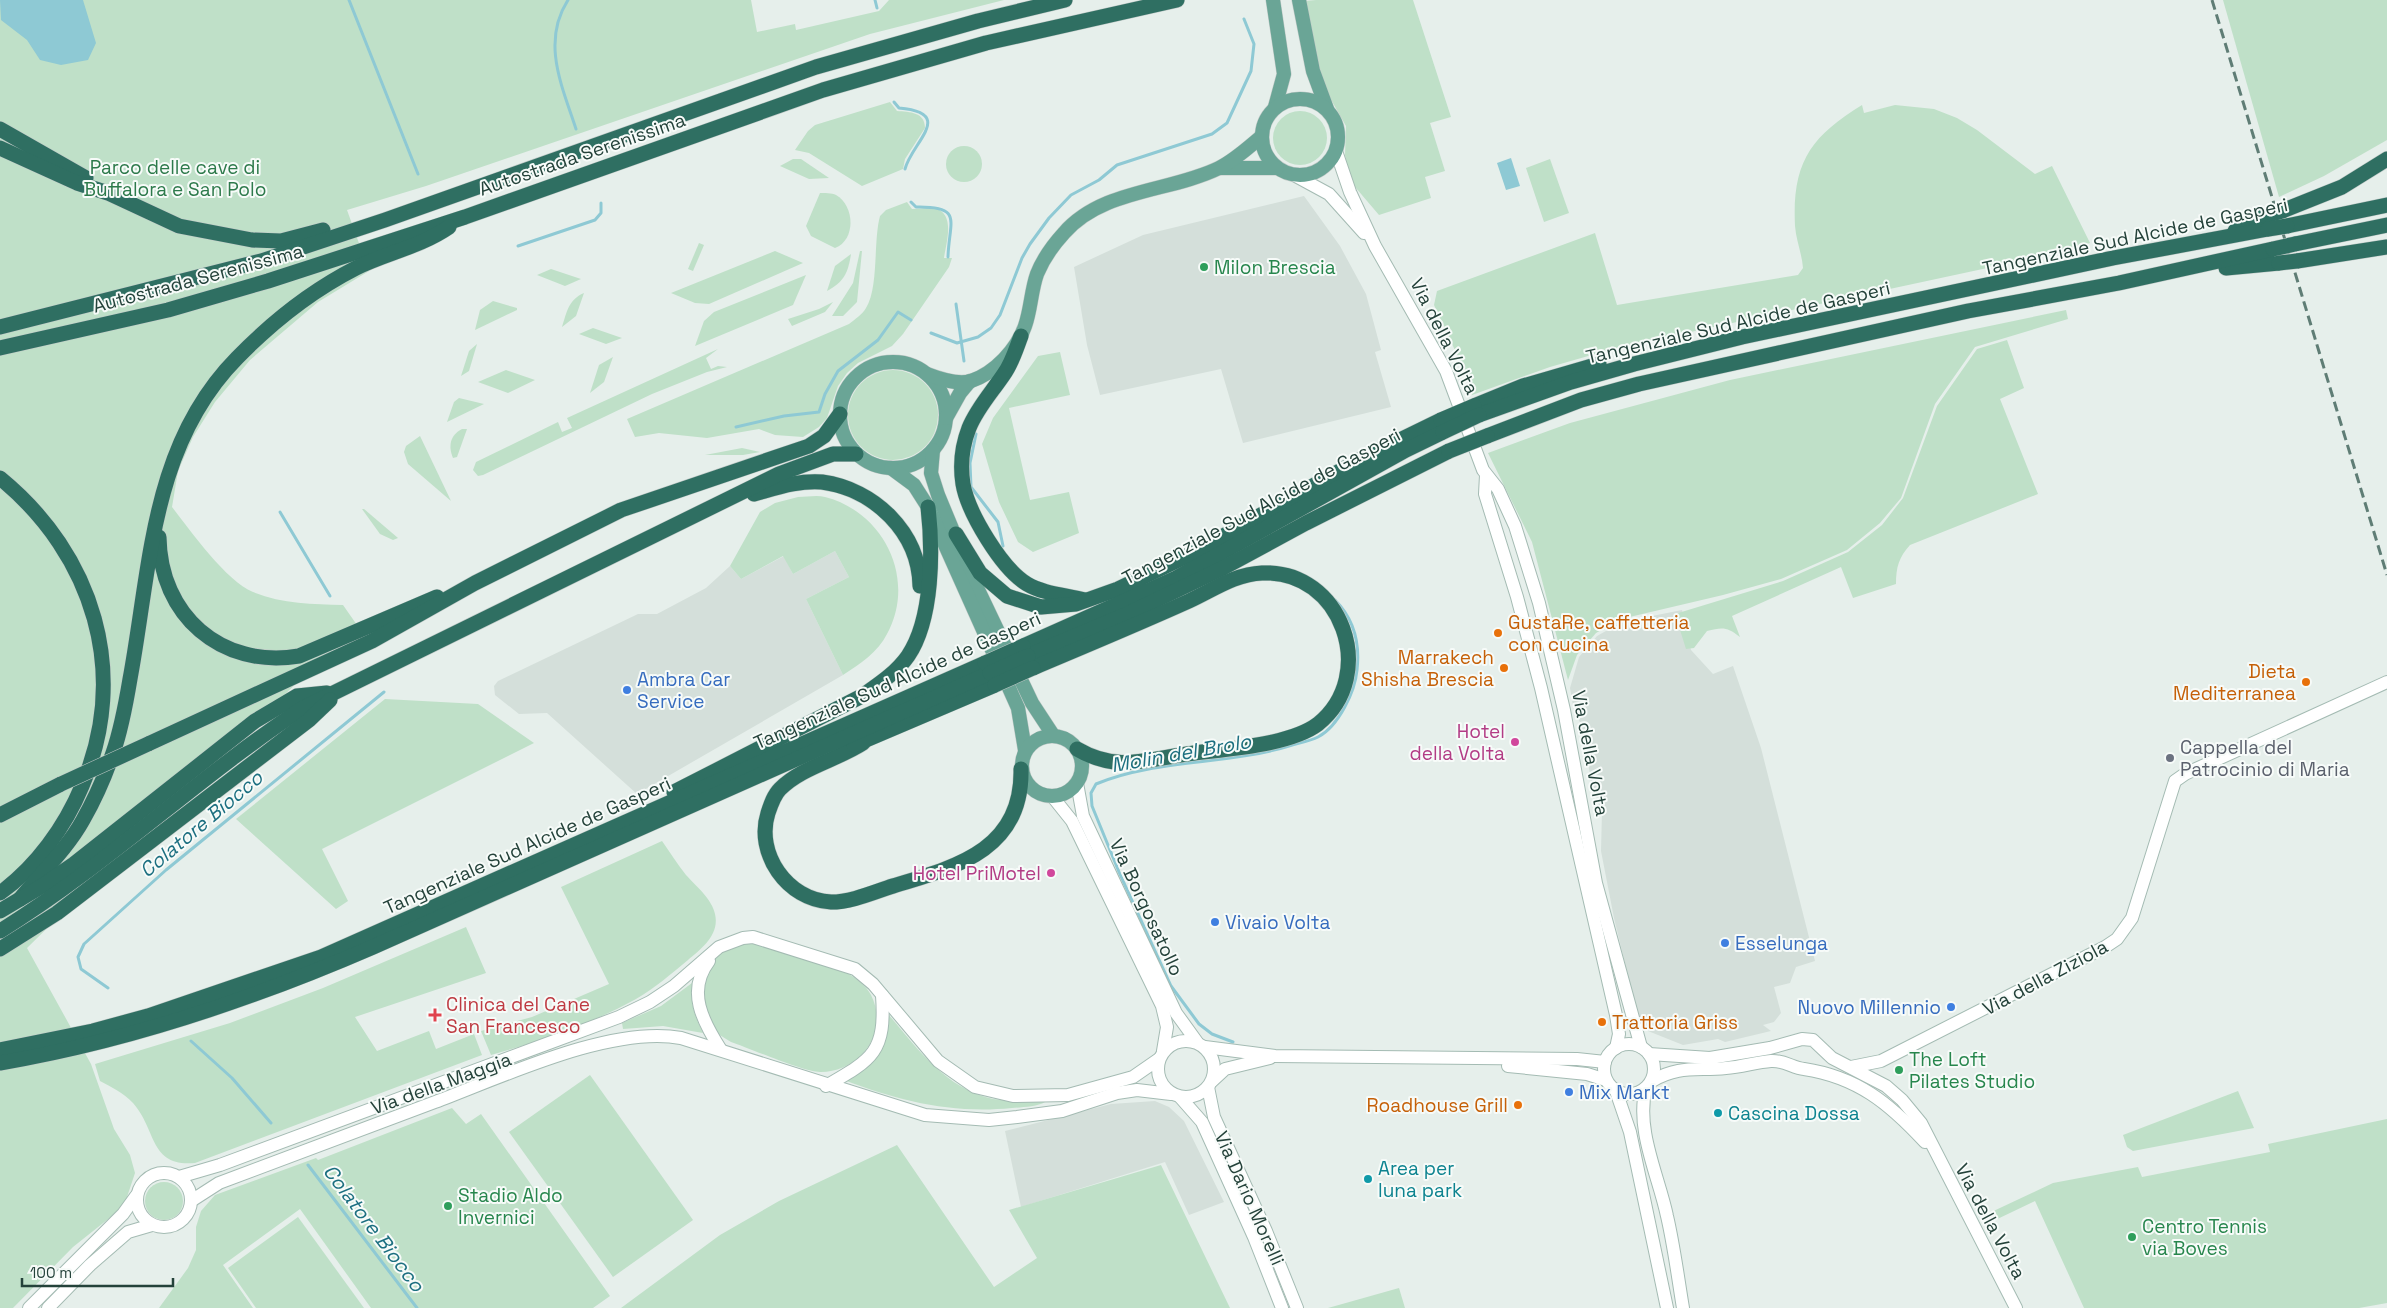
<svg xmlns="http://www.w3.org/2000/svg" width="2387" height="1308" font-family="'Space Grotesk',sans-serif">
  <style>
    .built { fill: #d4dfda }
    .green { fill: #bfe0c8 }
    .water { fill: #8ec9d4 }
    .lines { fill: none; stroke-linecap: round; stroke-linejoin: round }
    .stream { stroke: #8ec9d4; stroke-width: 3 }
    .secondary-casing { stroke: #a4bbb3; stroke-width: 14 }
    .primary-casing { stroke: #c2cac8; stroke-width: 15 }
    .highway-casing { stroke: #c2cac8; stroke-width: 16 }
    .secondary { stroke: #fff; stroke-width: 12 }
    .primary { stroke: #6aa596; stroke-width: 14 }
    .highway { stroke: #2f6f62; stroke-width: 15 }
    .rail { stroke: #5f7d75; stroke-width: 3; stroke-dasharray: 10 5; stroke-linecap: butt }
    .highway-bridge-casing { stroke: #c2cac8; stroke-width: 16; stroke-linecap: butt }
    .highway-bridge { stroke: #2f6f62; stroke-width: 15 }
    .leisure-dot { fill: #2e9e5b; stroke: #f7fbf9; stroke-width: 2 }
    .food-dot { fill: #e8710a; stroke: #f7fbf9; stroke-width: 2 }
    .shop-dot { fill: #3f7fe0; stroke: #f7fbf9; stroke-width: 2 }
    .hotel-dot { fill: #d1479c; stroke: #f7fbf9; stroke-width: 2 }
    .worship-dot { fill: #6b7280; stroke: #f7fbf9; stroke-width: 2 }
    .health-dot { fill: #e0444e; stroke: #f7fbf9; stroke-width: 2 }
    .culture-dot { fill: #0f9aa8; stroke: #f7fbf9; stroke-width: 2 }
    .labels { text-anchor: middle; stroke-width: 4; stroke-linejoin: round; paint-order: stroke }
    .street-label { font-size: 19px; fill: #24423a; stroke: #f7fbf9 }
    .park-label { font-size: 19px; fill: #2d7a4b; stroke: #f7fbf9 }
    .leisure-label { font-size: 19px; fill: #27864d; stroke: #f7fbf9; text-anchor: start }
    .food-label { font-size: 19px; fill: #c56008; stroke: #f7fbf9; text-anchor: end }
    .shop-label { font-size: 19px; fill: #366cbe; stroke: #f7fbf9; text-anchor: start }
    .hotel-label { font-size: 19px; fill: #b23c85; stroke: #f7fbf9; text-anchor: end }
    .worship-label { font-size: 19px; fill: #5b616d; stroke: #f7fbf9; text-anchor: start }
    .health-label { font-size: 19px; fill: #be3a42; stroke: #f7fbf9; text-anchor: start }
    .culture-label { font-size: 19px; fill: #0d838f; stroke: #f7fbf9; text-anchor: start }
    .water-label { font-size: 20px; font-style: italic; fill: #1c6f80; stroke: #f7fbf9 }
  </style>
  <rect width="100%" height="100%" fill="#e6efeb"/>
  <!-- built -->
  <g class="built">
    <polygon points="1304,196 1340,246 1366,294 1381,350 1375,352 1391,407 1243,443 1221,369 1100,395 1087,345 1074,267 1143,235"/>
    <polygon points="835,551 849,577 806,599 843,675 637,794 547,713 519,714 495,695 494,686 498,681 638,614 657,614 706,588 730,566 741,579 784,556 793,574"/>
    <polygon points="1682,610 1691,650 1713,674 1733,666 1761,748 1815,961 1796,967 1790,983 1774,987 1781,1013 1774,1022 1763,1025 1771,1031 1725,1042 1718,1039 1683,1045 1648,1031 1638,1017 1614,918 1601,851 1602,812 1592,788 1583,730 1573,706 1570,688 1579,657 1597,636 1622,622"/>
    <polygon points="1155,1101 1169,1107 1184,1121 1224,1202 1189,1215 1165,1162 1021,1207 1005,1131 1111,1104"/>
  </g>
  <!-- green -->
  <g class="green">
    <path d="M0,0H751L757,32L795,24L796,30L879,11L889,0H1004L870,34L426,186L347,210L369,271L318,302L250,360L215,402L193,437L178,471L172,507C190,530 226,581 253,592C282,604 313,604 343,605L357,625L360,639L325,655L27,948L91,1064L114,1129L130,1155L135,1173L126,1200L117,1212L73,1247L13,1308H0Z"/>
    <polygon points="1316,0 1413,0 1451,117 1430,123 1445,171 1425,177 1431,198 1379,215 1350,181 1345,155 1346,126 1321,82 1305,1"/>
    <polygon points="2223,0 2387,0 2387,140 2324,176 2279,197"/>
    <path d="M890,102L897,111C910,112 925,112 925,128L905,159L903,169L862,186L809,153L795,150L808,131L815,125Z"/>
    <path d="M1862,105L1864,113L1895,105L1934,109L1957,118L1977,130L2035,174L2052,166L2090,243L1992,267L1616,348L1550,367L1472,395L1466,374L1434,305L1437,291L1595,233L1617,305L1798,275L1803,268C1802,254 1796,240 1795,226C1792,163 1810,137 1862,105Z"/>
    <circle cx="1300" cy="138" r="27"/>
    <circle cx="964" cy="164" r="18"/>
    <polygon points="793,159 801,159 829,178 809,179 780,166"/>
    <polygon points="1550,159 1569,213 1544,222 1526,168"/>
    <path d="M820,193C824,193 832,193 836,195C855,206 856,240 835,248L811,236L806,226Z"/>
    <path d="M907,202L912,209C919,209 929,207 935,208C956,214 946,243 944,258H952L949,267L903,334L892,346L858,363L847,373L838,386L827,418L819,427L803,437L775,435L759,429L707,438L659,433L635,437L627,419L849,324C855,319 862,315 866,308C879,287 873,242 880,216L886,210Z"/>
    <polygon points="699,243 704,245 693,271 688,269"/>
    <polygon points="775,251 803,263 709,304 695,303 671,293"/>
    <polygon points="860,251 862,251 857,302 843,316 832,316 853,283"/>
    <path d="M851,254C848,273 844,282 827,291L835,266Z"/>
    <polygon points="551,269 581,279 565,286 537,275"/>
    <polygon points="806,275 793,305 695,346 704,321 714,312"/>
    <path d="M584,293L576,316L562,327C567,312 568,300 584,293Z"/>
    <polygon points="493,301 517,308 517,310 475,330 480,310"/>
    <polygon points="833,302 825,312 792,326 788,319 819,309"/>
    <polygon points="2066,310 2068,319 1975,347 1935,404 1901,498 1880,523 1847,550 1781,579 1723,595 1621,619 1596,633 1577,655 1568,680 1532,542 1488,453 1570,423 1730,380"/>
    <polygon points="593,328 622,338 606,344 579,334"/>
    <path d="M2007,340L2024,388L2000,399L2038,494L1910,545C1899,557 1896,567 1896,584L1853,598L1841,567L1732,616L1740,637C1727,627 1723,627 1707,631L1694,648L1686,649L1675,614L1783,581L1848,552L1882,525L1903,498L1937,406L1977,349Z"/>
    <polygon points="477,344 469,371 461,376 469,351"/>
    <polygon points="718,349 706,358 711,369 718,366 727,367 707,372 652,394 483,475 478,476 473,470 476,462 558,422 562,432 572,428 567,418"/>
    <polygon points="1060,352 1070,395 1009,408 1030,500 1069,492 1079,533 1033,552 1018,542 999,502 982,444 993,418 1038,356"/>
    <polygon points="613,357 604,382 590,393 599,365"/>
    <polygon points="506,370 535,380 508,393 478,382"/>
    <circle cx="893" cy="415" r="45"/>
    <polygon points="459,398 484,404 447,422 454,402"/>
    <path d="M462,429H467L457,457L453,458C448,446 450,435 462,429Z"/>
    <polygon points="420,436 451,501 408,464 404,452 406,446"/>
    <polygon points="742,448 760,452 743,455 705,455"/>
    <path d="M798,497C807,497 817,495 825,497C884,512 917,579 887,634C878,652 860,664 843,675L806,599L849,577L835,551L793,574L783,556L741,579L730,566L760,512L775,503Z"/>
    <polygon points="362,509 364,509 398,538 393,540 380,534"/>
    <polygon points="385,699 478,704 534,743 322,849 348,901 336,909 236,819"/>
    <path d="M662,841C670,852 677,864 686,875C696,886 712,899 715,914C720,935 701,949 688,960C671,974 655,988 636,999C591,1024 540,1041 491,1055L481,1031L532,1017L609,984L561,887Z"/>
    <path d="M466,927L486,973L355,1017L377,1051L429,1031L436,1049L474,1034L482,1055L195,1163C149,1167 157,1130 133,1103C124,1093 111,1087 100,1081L95,1064L230,1023L323,988Z"/>
    <path d="M751,942L846,972C855,978 866,985 871,995C890,1032 860,1072 821,1072C806,1073 749,1048 731,1042L718,1034L709,1024L701,999L711,963L723,951Z"/>
    <path d="M692,983C690,1002 694,1015 703,1033L663,1026L623,1029L622,1023L661,1006Z"/>
    <path d="M888,1014C917,1048 946,1089 993,1099C1005,1101 1039,1099 1045,1102C1037,1107 1022,1107 1012,1108C952,1114 899,1101 844,1080C880,1063 878,1049 888,1014Z"/>
    <polygon points="590,1075 693,1220 613,1277 509,1132"/>
    <polygon points="2238,1091 2254,1128 2133,1151 2127,1147 2123,1135"/>
    <polygon points="452,1108 466,1124 481,1114 610,1296 593,1308 371,1308 300,1209 223,1265 253,1308 159,1308 188,1268 196,1250 196,1227 201,1211 215,1195 316,1158 318,1160"/>
    <polygon points="2387,1119 2387,1303 2359,1308 2084,1308 2035,1201 1989,1223 1985,1215 2053,1183 2138,1167 2142,1177 2270,1152 2268,1144"/>
    <polygon points="897,1145 994,1287 1037,1258 1009,1210 1161,1165 1230,1308 621,1308 720,1235 779,1201"/>
    <circle cx="164" cy="1201" r="19"/>
    <polygon points="298,1217 364,1308 256,1308 228,1268"/>
    <polygon points="1399,1288 1405,1308 1328,1308"/>
  </g>
  <!-- water -->
  <g class="water">
    <polygon points="0,0 83,0 96,43 88,60 61,65 40,60 27,40 1,20"/>
    <polygon points="1511,158 1520,186 1506,190 1497,163"/>
  </g>
  <g class="lines">
    <!-- stream -->
    <g class="stream">
      <polyline points="349,0 418,174"/>
      <path d="M568,0C541,42 562,86 576,129"/>
      <polyline points="875,0 877,8"/>
      <path d="M894,102L899,108C956,113 912,142 905,169"/>
      <path d="M911,202L916,207C964,206 949,221 948,257"/>
      <polyline points="518,246 595,220 601,213 601,203"/>
      <polyline points="956,304 964,361"/>
      <polyline points="931,333 957,343 978,337 991,328 1000,315 1022,258 1030,244 1049,218 1071,195 1099,180 1117,165 1212,134 1227,123 1251,71 1254,44 1244,19"/>
      <polyline points="736,427 784,416 819,412 825,394 838,371 878,340 898,312 911,320"/>
      <polyline points="976,434 970,463 971,487 998,522 1003,546"/>
      <polyline points="280,512 330,596"/>
      <polyline points="108,988 81,969 78,957 84,944 166,870 384,692"/>
      <polyline points="191,1041 232,1078 271,1123"/>
      <path d="M1233,1042L1212,1034L1199,1024L1171,986L1119,872L1092,806L1091,793L1096,784C1155,759 1228,765 1289,746C1299,743 1310,741 1318,737C1339,726 1355,691 1357,670C1360,644 1354,619 1335,600"/>
      <polyline points="308,1165 417,1308"/>
    </g>
    <!-- secondary casing -->
    <g class="secondary-casing">
      <g id="secondary">
        <polyline points="1336,151 1350,192 1375,246 1446,371 1483,470 1498,489 1515,526 1539,603 1564,710 1596,883 1641,1047"/>
        <polyline points="1294,175 1329,194 1364,233"/>
        <polyline points="1486,475 1485,494 1517,597 1541,688 1616,1015 1619,1034 1616,1048"/>
        <polyline points="1077,783 1083,816 1176,1013 1197,1042"/>
        <polyline points="1052,796 1072,821 1162,1006 1167,1027 1163,1051"/>
        <path d="M709,961C686,991 703,1022 721,1050"/>
        <circle cx="1186" cy="1069" r="28"/>
        <circle cx="1629" cy="1069" r="25"/>
        <polyline points="1205,1047 1275,1056 1577,1059 1605,1062"/>
        <polyline points="1649,1054 1710,1058 1770,1048 1802,1039 1813,1040 1832,1058 1886,1086 1902,1100 1921,1123 2016,1308"/>
        <polyline points="1508,1066 1587,1074 1606,1080"/>
        <polyline points="1851,1067 1881,1061 2105,947 2117,939 2132,918 2175,781 2185,774 2387,682"/>
        <polyline points="1212,1081 1225,1069 1270,1058"/>
        <path d="M1652,1081C1679,1065 1697,1071 1726,1068C1742,1067 1756,1062 1771,1061C1784,1060 1793,1068 1804,1069C1857,1077 1889,1103 1925,1142"/>
        <path d="M826,1086C873,1059 886,1052 882,995"/>
        <polyline points="1208,1087 1214,1117 1266,1231 1297,1308"/>
        <path d="M1646,1088C1635,1129 1659,1177 1667,1216C1674,1246 1678,1278 1683,1308"/>
        <polyline points="1616,1091 1630,1132 1667,1308"/>
        <polyline points="1180,1097 1202,1122 1254,1237 1282,1308"/>
        <circle cx="164" cy="1200" r="27"/>
        <polyline points="179,1177 220,1165 619,1017 650,1002 674,986 719,947 743,938 753,937 855,969 873,984 938,1061 975,1087 1013,1096 1068,1095 1133,1077 1159,1059"/>
        <path d="M191,1201L219,1183C291,1156 363,1129 435,1102C502,1077 611,1025 681,1038L925,1115L989,1120L1017,1117L1062,1111L1117,1093L1137,1090L1171,1094"/>
        <polyline points="29,1308 123,1214 136,1196"/>
        <polyline points="48,1308 90,1265 128,1232 152,1225"/>
      </g>
    </g>
    <!-- primary casing -->
    <g class="primary-casing">
      <g id="primary">
        <polyline points="1273,0 1284,74 1275,107"/>
        <polyline points="1299,0 1313,71 1327,109"/>
        <circle cx="1300" cy="137" r="38"/>
        <polyline points="1220,168 1277,168"/>
        <circle cx="893" cy="415" r="53"/>
        <path d="M927,374C940,379 957,385 971,381C995,373 1017,349 1025,326C1031,309 1031,291 1037,274C1043,259 1053,245 1064,233C1102,189 1170,192 1219,168C1235,160 1249,147 1262,136"/>
        <polyline points="946,418 960,393 970,381"/>
        <polyline points="933,450 931,473 938,495 972,577 1032,703 1053,735"/>
        <polyline points="891,468 914,485 928,507 1018,708 1025,750"/>
        <circle cx="1052" cy="766" r="30"/>
      </g>
    </g>
    <!-- highway casing -->
    <g class="highway-casing">
      <g id="highway">
        <polyline points="0,129 86,178"/>
        <polyline points="0,148 77,183 108,193 179,226 252,240 281,241 323,230"/>
        <polyline points="2282,211 2342,187 2387,159"/>
        <polyline points="2287,226 2387,205"/>
        <polyline points="2235,231 2265,216"/>
        <polyline points="2295,244 2387,225"/>
        <polyline points="2297,261 2387,247"/>
        <polyline points="2226,268 2279,263"/>
        <polyline points="0,327 261,261 385,220 816,67 978,21 1065,0"/>
        <path d="M1021,336C1016,349 1012,363 1004,374C992,392 977,408 969,428C962,446 960,465 963,484C968,513 1002,569 1027,584C1044,594 1066,595 1085,600"/>
        <polyline points="0,348 168,310 268,281 465,217 823,90 986,43 1177,0"/>
        <polyline points="1474,406 1523,386 1599,364"/>
        <polyline points="1479,415 1571,382 1634,364 1742,337 2113,258 2268,229"/>
        <polyline points="1487,436 1581,400 1639,384 1968,311 2119,283 2273,249"/>
        <path d="M0,478C94,555 130,673 82,786C65,827 36,867 0,893"/>
        <path d="M754,494C776,488 799,480 822,482C874,489 919,532 920,586"/>
        <polyline points="956,534 980,573 1007,596 1041,607 1076,604 1118,589 1191,554 1363,458 1441,420"/>
        <path d="M159,537C160,615 221,669 299,656L437,597"/>
        <polyline points="1023,646 1176,578 1406,450 1443,432"/>
        <polyline points="1028,656 1123,616 1223,568 1306,523 1449,451"/>
        <path d="M1033,668C1085,646 1138,624 1189,601C1213,590 1235,574 1262,573C1342,569 1379,675 1318,724C1289,746 1223,749 1187,754C1145,760 1116,772 1077,749"/>
        <path d="M863,743C837,760 802,767 780,789C774,795 771,804 768,813C755,853 787,900 831,902C852,902 874,892 893,886C956,867 1023,850 1021,769"/>
        <polyline points="148,744 372,641 475,583 621,510 809,446 824,436 840,414"/>
        <polyline points="854,745 995,685"/>
        <path d="M674,792L862,696C879,684 896,673 908,656C933,619 933,550 928,507"/>
        <polyline points="0,815 61,784"/>
        <path d="M20,899C41,873 67,849 83,820C95,799 105,776 113,753C121,730 126,703 130,679C151,566 151,445 237,358C272,322 311,291 356,268C386,253 420,247 449,227"/>
        <polyline points="0,911 42,886 74,864 255,721 297,696 327,693"/>
        <path d="M0,931C107,865 198,777 303,708L779,474L833,454H856"/>
        <polyline points="0,949 57,913 309,720 330,700"/>
        <polyline points="0,1050 93,1031 148,1016 321,957 985,663"/>
        <path d="M0,1063C129,1041 253,999 373,947L990,673"/>
      </g>
    </g>
    <!-- secondary -->
    <use href="#secondary" class="secondary"/>
    <!-- primary -->
    <use href="#primary" class="primary"/>
    <!-- highway -->
    <use href="#highway" class="highway"/>
    <!-- rail -->
    <polyline class="rail" points="2212,0 2387,575"/>
    <!-- highway-bridge casing -->
    <g class="highway-bridge-casing">
      <g id="highway-bridge">
        <polyline points="2265,216 2282,211"/>
        <polyline points="2268,229 2287,226"/>
        <polyline points="2273,249 2295,244"/>
        <polyline points="2279,263 2297,261"/>
        <polyline points="1441,420 1474,406"/>
        <polyline points="1443,432 1479,415"/>
        <polyline points="1449,451 1487,436"/>
        <polyline points="985,663 1023,646"/>
        <polyline points="990,673 1028,656"/>
        <polyline points="995,685 1033,668"/>
        <polyline points="61,784 148,744"/>
      </g>
    </g>
    <!-- highway-bridge -->
    <use href="#highway-bridge" class="highway-bridge"/>
  </g>
  <!-- markers -->
  <g class="leisure-dot">
    <circle cx="1204" cy="267" r="5"/>
    <circle cx="1899" cy="1070" r="5"/>
    <circle cx="448" cy="1206" r="5"/>
    <circle cx="2132" cy="1237" r="5"/>
  </g>
  <g class="food-dot">
    <circle cx="1498" cy="633" r="5"/>
    <circle cx="1504" cy="668" r="5"/>
    <circle cx="2306" cy="682" r="5"/>
    <circle cx="1602" cy="1022" r="5"/>
    <circle cx="1518" cy="1105" r="5"/>
  </g>
  <g class="shop-dot">
    <circle cx="627" cy="690" r="5"/>
    <circle cx="1215" cy="922" r="5"/>
    <circle cx="1725" cy="943" r="5"/>
    <circle cx="1951" cy="1007" r="5"/>
    <circle cx="1569" cy="1092" r="5"/>
  </g>
  <g class="hotel-dot">
    <circle cx="1515" cy="742" r="5"/>
    <circle cx="1051" cy="873" r="5"/>
  </g>
  <circle class="worship-dot" cx="2170" cy="758" r="5"/>
  <path class="health-dot" d="M432.5 1007.5h5v5h5v5h-5v5h-5v-5h-5v-5h5z"/>
  <g class="culture-dot">
    <circle cx="1718" cy="1113" r="5"/>
    <circle cx="1368" cy="1179" r="5"/>
  </g>
  <g class="labels">
    <!-- street labels -->
    <g class="street-label">
      <text transform="translate(582 154) rotate(-19)" y="7">Autostrada Serenissima</text>
      <text transform="translate(2135 236) rotate(-12)" y="7">Tangenziale Sud Alcide de Gasperi</text>
      <text transform="translate(198 278) rotate(-15)" y="7">Autostrada Serenissima</text>
      <text transform="translate(1738 322) rotate(-13)" y="7">Tangenziale Sud Alcide de Gasperi</text>
      <text transform="translate(1445 336) rotate(63)" y="7">Via della Volta</text>
      <text transform="translate(1261 506) rotate(-28)" y="7">Tangenziale Sud Alcide de Gasperi</text>
      <text transform="translate(897 680) rotate(-24)" y="7">Tangenziale Sud Alcide de Gasperi</text>
      <text transform="translate(1591 753) rotate(79)" y="7">Via della Volta</text>
      <text transform="translate(527 845) rotate(-24)" y="7">Tangenziale Sud Alcide de Gasperi</text>
      <text transform="translate(1147 907) rotate(65)" y="7">Via Borgosatollo</text>
      <text transform="translate(2045 977) rotate(-28)" y="7">Via della Ziziola</text>
      <text transform="translate(441 1083) rotate(-20)" y="7">Via della Maggia</text>
      <text transform="translate(1250 1198) rotate(66)" y="7">Via Dario Morelli</text>
      <text transform="translate(1991 1221) rotate(62)" y="7">Via della Volta</text>
    </g>
    <!-- park labels -->
    <g class="park-label">
      <text x="175" y="174">Parco delle cave di<tspan x="175" dy="22">Buffalora e San Polo</tspan></text>
    </g>
    <!-- leisure labels -->
    <g class="leisure-label">
      <text x="1214" y="274">Milon Brescia</text>
      <text x="1909" y="1066">The Loft<tspan x="1909" dy="22">Pilates Studio</tspan></text>
      <text x="458" y="1202">Stadio Aldo<tspan x="458" dy="22">Invernici</tspan></text>
      <text x="2142" y="1233">Centro Tennis<tspan x="2142" dy="22">via Boves</tspan></text>
    </g>
    <!-- food labels -->
    <g class="food-label">
      <text x="1508" y="629" text-anchor="start">GustaRe, caffetteria<tspan x="1508" dy="22">con cucina</tspan></text>
      <text x="1494" y="664">Marrakech<tspan x="1494" dy="22">Shisha Brescia</tspan></text>
      <text x="2296" y="678">Dieta<tspan x="2296" dy="22">Mediterranea</tspan></text>
      <text x="1612" y="1029" text-anchor="start">Trattoria Griss</text>
      <text x="1508" y="1112">Roadhouse Grill</text>
    </g>
    <!-- shop labels -->
    <g class="shop-label">
      <text x="637" y="686">Ambra Car<tspan x="637" dy="22">Service</tspan></text>
      <text x="1225" y="929">Vivaio Volta</text>
      <text x="1735" y="950">Esselunga</text>
      <text x="1941" y="1014" text-anchor="end">Nuovo Millennio</text>
      <text x="1579" y="1099">Mix Markt</text>
    </g>
    <!-- hotel labels -->
    <g class="hotel-label">
      <text x="1505" y="738">Hotel<tspan x="1505" dy="22">della Volta</tspan></text>
      <text x="1041" y="880">Hotel PriMotel</text>
    </g>
    <!-- worship labels -->
    <g class="worship-label">
      <text x="2180" y="754">Cappella del<tspan x="2180" dy="22">Patrocinio di Maria</tspan></text>
    </g>
    <!-- health labels -->
    <g class="health-label">
      <text x="446" y="1011">Clinica del Cane<tspan x="446" dy="22">San Francesco</tspan></text>
    </g>
    <!-- culture labels -->
    <g class="culture-label">
      <text x="1728" y="1120">Cascina Dossa</text>
      <text x="1378" y="1175">Area per<tspan x="1378" dy="22">luna park</tspan></text>
    </g>
    <!-- water labels -->
    <g class="water-label">
      <text transform="translate(1181 753) rotate(-10)" y="7">Molin del Brolo</text>
      <text transform="translate(201 824) rotate(-40)" y="7">Colatore Biocco</text>
      <text transform="translate(374 1228) rotate(53)" y="7">Colatore Biocco</text>
    </g>
  </g>
  <!-- scale -->
  <path d="M22 1278v8h151v-8" fill="none" stroke="#24423a" stroke-width="2.5"/>
  <text x="30" y="1278" font-size="15" fill="#24423a" stroke="#f7fbf9" stroke-width="4" paint-order="stroke">100 m</text>
</svg>
